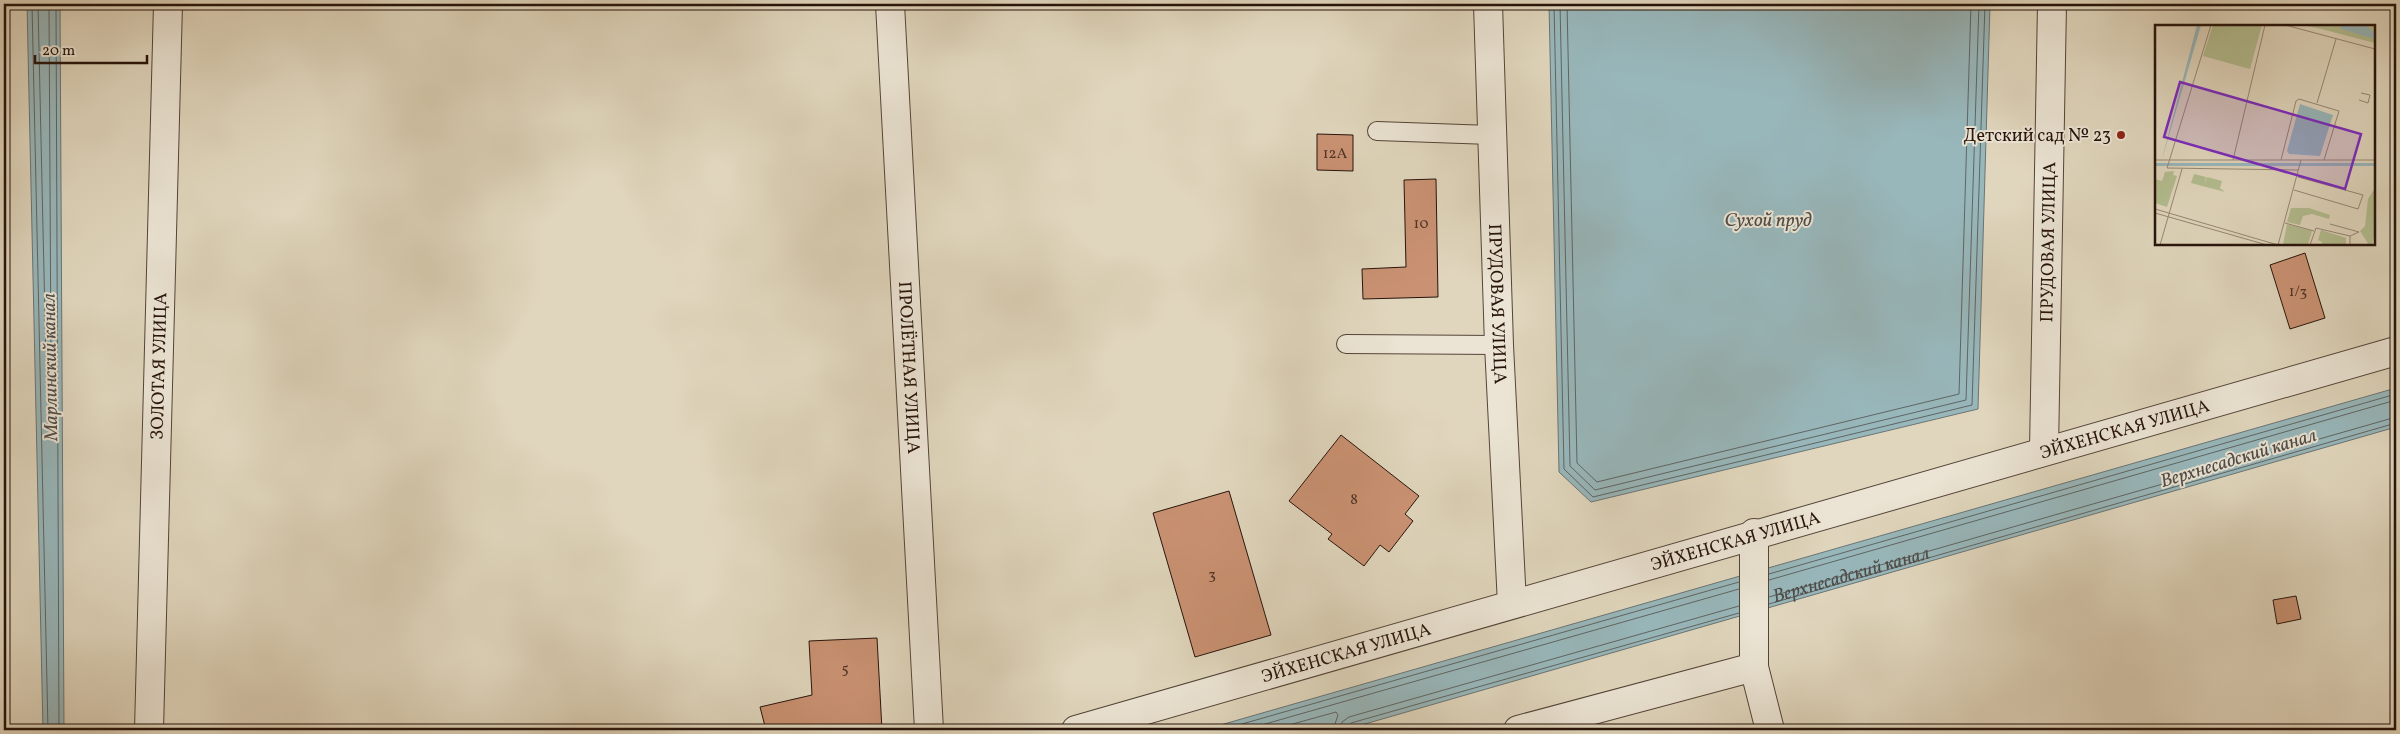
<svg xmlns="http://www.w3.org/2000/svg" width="2400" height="734" font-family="Vollkorn,serif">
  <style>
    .water { fill: #98b7bb; stroke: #6a7575 }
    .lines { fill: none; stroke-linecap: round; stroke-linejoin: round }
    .shore { stroke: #5f6563; stroke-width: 1 }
    .building { fill: #ca9273; stroke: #26130b }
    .lane-casing { stroke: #544438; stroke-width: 20 }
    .street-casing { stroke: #544438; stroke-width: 30 }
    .lane { stroke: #ebe4d4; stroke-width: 18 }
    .street { stroke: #ebe4d4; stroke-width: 28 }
    .poi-dot { fill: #8f2418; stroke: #ebe4d4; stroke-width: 2 }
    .labels { text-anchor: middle; stroke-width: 4; stroke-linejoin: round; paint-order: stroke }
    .number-label { font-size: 15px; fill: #4f3325 }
    .poi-label { font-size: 18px; fill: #26130b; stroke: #ebe4d4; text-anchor: end }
    .street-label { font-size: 18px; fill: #26130b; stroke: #ebe4d4 }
    .water-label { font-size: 19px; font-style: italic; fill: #4e4c49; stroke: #ebe4d4 }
    .inset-road { fill: none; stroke: #968876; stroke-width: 1 }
    .view { fill: #7b2cbf; fill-opacity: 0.15; stroke: #7b2cbf; stroke-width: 2.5 }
    .inset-edge { fill: none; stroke: #26130b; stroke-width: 2.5 }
  </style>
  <rect width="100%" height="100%" fill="#e0d6bd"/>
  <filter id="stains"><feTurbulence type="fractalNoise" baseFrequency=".004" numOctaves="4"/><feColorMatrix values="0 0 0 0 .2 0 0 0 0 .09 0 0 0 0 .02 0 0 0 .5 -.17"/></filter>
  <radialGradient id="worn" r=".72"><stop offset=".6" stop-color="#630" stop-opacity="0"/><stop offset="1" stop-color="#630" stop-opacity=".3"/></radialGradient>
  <!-- water -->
  <g class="water">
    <polygon points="27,4 60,4 64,730 43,730"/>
    <polygon points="1549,4 1990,4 1978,409 1591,502 1559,472"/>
    <polygon points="2396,388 2396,427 1344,730 1203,730"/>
  </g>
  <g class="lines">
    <!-- shore -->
    <g class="shore">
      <polyline points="32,4 48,730"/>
      <polyline points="38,4 46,363 48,365 51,363 49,4"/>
      <polyline points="56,4 59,730"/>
      <polyline points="1554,4 1564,469 1593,497 1972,405 1985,4"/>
      <polyline points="1560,4 1570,466 1595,490 1966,400 1979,4"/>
      <polyline points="1567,4 1577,463 1597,482 1959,394 1971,4"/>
      <polyline points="1769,574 2396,394"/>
      <polyline points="1769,580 2396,400"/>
      <path id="s1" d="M1769,597L2396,417"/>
      <polyline points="1769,604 2396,423"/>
      <polyline points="1221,730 1739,582"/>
      <polyline points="1244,730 1739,589"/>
      <polyline points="1271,730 1336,712 1338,715 1333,730"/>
      <polyline points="1341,730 1342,722 1349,717 1739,606"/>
      <polyline points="1347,730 1351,723 1739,613"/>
    </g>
  </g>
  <!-- building -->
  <g class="building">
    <polygon points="1317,134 1353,135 1353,171 1317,170"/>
    <polygon points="1436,179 1438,297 1363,299 1362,269 1406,267 1404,180"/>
    <polygon points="2305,253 2325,318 2290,329 2270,265"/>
    <polygon points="1341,435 1419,496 1405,514 1413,521 1389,552 1380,545 1364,566 1328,539 1332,534 1289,501"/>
    <polygon points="1229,491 1271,635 1195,657 1153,513"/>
    <polygon points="2296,596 2301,619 2277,624 2273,600"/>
    <polygon points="877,638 882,730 766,730 760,707 812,695 809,641"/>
  </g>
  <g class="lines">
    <!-- lane casing -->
    <g class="lane-casing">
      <g id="lane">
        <polyline points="1377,131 1491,135"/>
        <polyline points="1346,344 1499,345"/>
      </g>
    </g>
    <!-- street casing -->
    <g class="street-casing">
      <g id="street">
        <path id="s2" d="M890,4L929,730"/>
        <path id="s3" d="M1488,4L1499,345L1512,604"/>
        <path id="s4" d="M2044,450L2052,4"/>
        <polyline points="1754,533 1754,667 1770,730"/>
        <path id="s5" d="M149,730L168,4"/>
        <path id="s6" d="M1076,730L2396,351"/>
        <polyline points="1518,730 1754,667"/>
      </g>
    </g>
    <!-- lane -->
    <use href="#lane" class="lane"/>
    <!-- street -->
    <use href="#street" class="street"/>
  </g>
  <!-- markers -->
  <circle class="poi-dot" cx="2121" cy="135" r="5"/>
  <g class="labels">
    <!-- number labels -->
    <g class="number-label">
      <text x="1335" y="158">12А</text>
      <text x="1421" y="228">10</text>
      <text x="2298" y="296">1/3</text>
      <text x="1354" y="504">8</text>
      <text x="1212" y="579">3</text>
      <text x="845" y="673">5</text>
    </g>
    <!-- poi labels -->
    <g class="poi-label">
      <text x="2111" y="141">Детский сад № 23</text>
    </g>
    <!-- street labels -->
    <g class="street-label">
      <text dy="6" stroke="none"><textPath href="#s4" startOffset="208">ПРУДОВАЯ УЛИЦА</textPath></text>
      <text dy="6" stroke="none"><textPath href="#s3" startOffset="300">ПРУДОВАЯ УЛИЦА</textPath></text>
      <text dy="6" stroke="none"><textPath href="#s5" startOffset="364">ЗОЛОТАЯ УЛИЦА</textPath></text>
      <text dy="6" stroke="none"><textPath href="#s2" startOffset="364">ПРОЛЁТНАЯ УЛИЦА</textPath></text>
      <text dy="6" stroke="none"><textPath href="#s6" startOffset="1091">ЭЙХЕНСКАЯ УЛИЦА</textPath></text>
      <text dy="6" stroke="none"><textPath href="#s6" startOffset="686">ЭЙХЕНСКАЯ УЛИЦА</textPath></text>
      <text dy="6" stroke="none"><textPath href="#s6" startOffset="281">ЭЙХЕНСКАЯ УЛИЦА</textPath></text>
    </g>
    <!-- water labels -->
    <g class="water-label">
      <text x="1768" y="226">Сухой пруд</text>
      <text transform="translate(49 367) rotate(-91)" y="7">Марлинский канал</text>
      <text transform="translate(2238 457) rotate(-17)" y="7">Верхнесадский канал</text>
      <text dy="7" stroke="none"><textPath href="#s1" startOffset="85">Верхнесадский канал</textPath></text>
    </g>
  </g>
  <!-- overview -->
  <g transform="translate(2155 25)">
    <rect width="220" height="220" fill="#e0d6bd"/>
    <path d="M58,0H107L95,44L48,31ZM148,0H220V18L166,4ZM19,146L18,150L22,151L12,182L0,178V154L7,156L10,147ZM39,149L51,152L50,159L52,152L67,156L65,163L70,167L36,158ZM220,163V207L217,220H214L205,206L210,201L213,174ZM136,183H154L175,190L174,194L157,189L148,191L145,200L132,197ZM132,199L157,206L153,220H128ZM166,205L191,213V220H166L167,217L163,215Z" fill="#b3bd90"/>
    <path d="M42,0H46L8,131V130ZM185,0H210L220,8V14L186,4ZM145,79L178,90L165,131L134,129L132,126ZM0,138H220V141H0Z" fill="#98b7bb"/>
    <path class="inset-road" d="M56,0L12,143L143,145M130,0L220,24M204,75L213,78L215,70L206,68M162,78L181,14M0,135H220M78,135L110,0M126,135L141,76L144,74L184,86L169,135M139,165L203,184L208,170L143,152M0,184L123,220M0,188L112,220M130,198L159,206M175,199L204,207M5,220L27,144M123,220L146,135M155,220L161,203L195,211M195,220V211L204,207"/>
    <path class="view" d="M25,57L206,109L190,164L9,112Z"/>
    <rect width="220" height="220" class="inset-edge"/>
  </g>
  <!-- margin -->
  <rect width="2400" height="734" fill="none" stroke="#e0d6bd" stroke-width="20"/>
  <rect x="5" y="5" width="2390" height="724" fill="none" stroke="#26130b" stroke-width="2.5"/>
  <rect x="10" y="10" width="2380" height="714" fill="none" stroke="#26130b"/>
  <!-- scale -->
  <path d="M35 55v8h112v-8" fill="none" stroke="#26130b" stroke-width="2.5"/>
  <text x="42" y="55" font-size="15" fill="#26130b" stroke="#ebe4d4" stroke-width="4" paint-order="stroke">20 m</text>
  <rect width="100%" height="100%" filter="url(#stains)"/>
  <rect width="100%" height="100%" fill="url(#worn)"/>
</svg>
